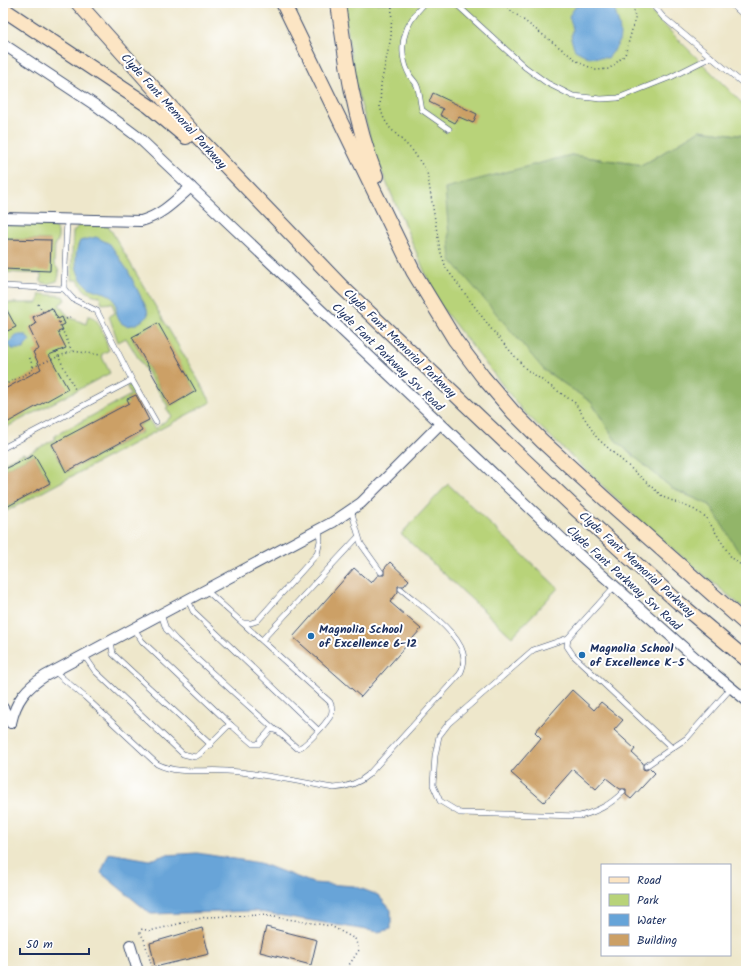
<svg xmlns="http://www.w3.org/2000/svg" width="749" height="974" font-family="Kalam,sans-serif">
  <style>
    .green { fill: #b8d379; stroke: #6a816c; fill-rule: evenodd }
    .forest { fill: #92b569; stroke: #567264 }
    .water { fill: #67a4d8; stroke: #416a9b }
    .building { fill: #cca066 }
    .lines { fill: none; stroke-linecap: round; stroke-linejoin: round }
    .service-casing { stroke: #3b4b6e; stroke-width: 6 }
    .minor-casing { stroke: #3b4b6e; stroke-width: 12 }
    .secondary-casing { stroke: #3b4b6e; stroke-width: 16 }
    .path { stroke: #3b4b6e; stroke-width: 1.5; stroke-dasharray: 1 3; stroke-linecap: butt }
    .service { stroke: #fff; stroke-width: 5 }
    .minor { stroke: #fff; stroke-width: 10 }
    .secondary { stroke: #fce5c4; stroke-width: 14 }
    .poi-dot { fill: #1f6fb2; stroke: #fff; stroke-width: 1.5 }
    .labels { text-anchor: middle; stroke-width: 4; stroke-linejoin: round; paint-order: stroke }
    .street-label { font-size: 12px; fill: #1b2f5e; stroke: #fff }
    .poi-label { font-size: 12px; font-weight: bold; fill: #1b2f5e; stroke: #fff; text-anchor: start }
  </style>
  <rect width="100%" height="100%" fill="#fff"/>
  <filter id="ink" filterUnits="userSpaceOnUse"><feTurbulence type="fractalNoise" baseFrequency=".025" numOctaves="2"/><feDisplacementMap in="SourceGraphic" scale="8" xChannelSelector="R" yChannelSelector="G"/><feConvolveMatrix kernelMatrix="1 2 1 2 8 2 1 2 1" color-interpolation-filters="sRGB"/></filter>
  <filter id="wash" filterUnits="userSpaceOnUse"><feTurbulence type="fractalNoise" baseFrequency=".012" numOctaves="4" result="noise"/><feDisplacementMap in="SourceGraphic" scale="16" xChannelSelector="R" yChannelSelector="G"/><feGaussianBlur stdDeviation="0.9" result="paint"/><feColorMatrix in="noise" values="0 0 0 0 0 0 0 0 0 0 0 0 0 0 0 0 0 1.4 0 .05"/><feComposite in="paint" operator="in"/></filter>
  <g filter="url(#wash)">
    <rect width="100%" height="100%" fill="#eee7cb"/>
    <!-- green -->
    <g class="green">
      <polygon points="343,3 642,3 746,107 746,136 700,130 643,165 571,155 445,189 544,370 591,402 616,441 673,489 710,505 738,550 746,555 746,610 652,532 522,410 438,303 376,158 355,83"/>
      <path d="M3,224H45L54,226L58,232V241L55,243L54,264C60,270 60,274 57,281L47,284L41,282V274L3,272V269L50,240L3,239Z"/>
      <path d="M79,225H108L211,402L3,513V509L50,483L34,455L3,470V463L24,453L26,455L55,439L54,436L131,395L127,387L128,385L131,386L136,395L127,400L140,425L149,420L155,429L172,416L166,408L168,407L126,338L118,342L117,339L109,316L115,313L112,303L102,304L100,296C89,295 83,291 78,280H71L73,232ZM157,323L196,391L170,406L132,338ZM139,425L142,432L66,472L52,445Z"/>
      <path d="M40,294L63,296L65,300L59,305L69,317L86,324L88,316C100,315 105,341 109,350L101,355L110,373L3,429V303H38Z"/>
      <polygon points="448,484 558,588 512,637 401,534"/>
    </g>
    <!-- forest -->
    <polygon class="forest" points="700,130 746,136 746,555 738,551 710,505 673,489 616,441 591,402 544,370 451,260 445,188 571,155 643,165"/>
    <!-- water -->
    <g class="water">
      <path d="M591,4L614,8C621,31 625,39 608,58L588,57L575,50L571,39L573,29L569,16L576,6Z"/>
      <path d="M96,237L110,244L128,271L147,309L148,315C143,322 126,332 119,320C115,314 118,303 112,297C106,291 97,292 90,288C74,278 73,255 80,241Z"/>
      <polygon points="15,335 26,335 30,341 25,345 24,349 12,349 8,343 13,340"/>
      <polygon points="109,853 150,860 165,855 197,853 260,863 313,883 354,886 378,895 391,910 391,929 378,932 254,911 151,914 101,873"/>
    </g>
    <g id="blocks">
      <!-- building -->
      <g class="building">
        <polygon points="433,93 477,114 473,123 459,117 455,123 440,115 443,109 429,102"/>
        <polygon points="3,239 51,240 50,271 3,269"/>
        <polygon points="3,303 16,327 3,333"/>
        <polygon points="52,308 58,319 62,317 65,324 61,326 63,330 58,332 66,348 49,355 68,389 3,425 3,390 41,369 33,352 39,349 29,328 36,324 33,317"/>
        <polygon points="158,323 196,391 170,406 132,337"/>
        <polygon points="136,395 149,420 139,425 142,431 66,472 52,444 129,403 127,399"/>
        <polygon points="34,455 50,483 3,509 3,470"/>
        <polygon points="390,562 409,580 404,586 398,586 398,592 390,602 421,629 361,697 293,637 354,568 371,583 378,575 384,575 384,569"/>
        <polygon points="572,690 594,710 601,702 623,720 614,730 635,749 632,753 643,763 643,769 646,770 650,768 655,773 631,799 626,795 626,789 620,789 606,778 596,789 573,769 544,802 511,773 541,738 535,732"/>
        <polygon points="266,927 317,940 311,965 260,952"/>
        <polygon points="202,928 209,954 155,967 150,943"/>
      </g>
    </g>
  </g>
  <g filter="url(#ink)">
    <use href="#blocks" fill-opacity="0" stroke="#3b4b6e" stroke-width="1"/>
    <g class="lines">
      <!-- service casing -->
      <g class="service-casing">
        <g id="service">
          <path d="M425,3C405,23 395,48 410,76C412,79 416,82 417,86C420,93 420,103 422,110L449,129"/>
          <polyline points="455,3 525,67 547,83 573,96 601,99 618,98 671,77 711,57"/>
          <polyline points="651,3 663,17 746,86"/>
          <polyline points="730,3 746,17"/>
          <polyline points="3,286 64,289"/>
          <polyline points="132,380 156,422"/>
          <polyline points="3,448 132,380 97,311 73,299 64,289 67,220"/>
          <polyline points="351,510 361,544 381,572"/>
          <path d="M614,587L568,638L533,650L449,723L439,736L435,756L433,785L440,801L460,813L580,816C598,811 610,805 623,792"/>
          <polyline points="188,600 193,611 318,730"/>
          <polyline points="161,614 166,629 176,640 274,729"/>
          <polyline points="243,623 251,623 257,621 317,554 320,541 319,529"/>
          <polyline points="134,628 142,641 231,725"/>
          <polyline points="568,638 567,646 573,655 672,748 687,738 731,688"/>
          <polyline points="262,640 358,537"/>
          <polyline points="111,641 113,654 211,745"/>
          <path d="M84,655L95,671L183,754L195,757L200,754L228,726L231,725L253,744H258L271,729L278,731L297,748C304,749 327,722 331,715C333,710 332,706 330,702L206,590"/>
          <path d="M54,671L85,697L157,764C179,775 203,769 227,771C263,773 299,782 334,788C347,787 358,784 368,775L460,674C463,668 465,661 463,653C457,630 419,605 401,589"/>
          <polyline points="646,766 672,748"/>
        </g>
      </g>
      <!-- minor casing -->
      <g class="minor-casing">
        <g id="minor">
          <polyline points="3,44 98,107 138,137 573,549 700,662 746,700"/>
          <path d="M3,218L141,221C162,215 175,201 191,187"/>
          <polyline points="3,708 11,723"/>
          <path d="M11,723C16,700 26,688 45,676L333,522L361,503L440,424"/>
          <polyline points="130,945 138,971"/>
        </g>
      </g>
      <!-- secondary casing -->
      <g class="secondary-casing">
        <g id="secondary">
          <polyline points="78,3 193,132 341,286 577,510 678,602 746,659"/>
          <polyline points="283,3 413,271 455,340 483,377 513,412 542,441 604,498 746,624"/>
          <path d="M338,3C346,62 354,120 376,176"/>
          <polyline points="3,9 149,106 186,137"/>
        </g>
      </g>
      <!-- path -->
      <g class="path">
        <polyline points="392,3 391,37 381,84 380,107 384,119 390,128 413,151 427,172 440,250 446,268 492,330 526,369 575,403 597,438 663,497 693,509 706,517 731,557 746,569"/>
        <polyline points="501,3 580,63 596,70 609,69 625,55 635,19 633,3"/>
        <polyline points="38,304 43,312"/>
        <polyline points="33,317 52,308 72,351"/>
        <polyline points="59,323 70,317"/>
        <polyline points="56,352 76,391"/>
        <polyline points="33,367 72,351 101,355"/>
        <polyline points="3,380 5,385 3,386"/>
        <polyline points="4,385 32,371 33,367 29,356"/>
        <polyline points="153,971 144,939 140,933 142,929 150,931 206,917 262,915 331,926 355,939 359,950 345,971"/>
      </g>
      <!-- service -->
      <use href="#service" class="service"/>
      <!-- minor -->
      <use href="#minor" class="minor"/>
      <!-- secondary -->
      <use href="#secondary" class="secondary"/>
    </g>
  </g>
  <!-- markers -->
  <g class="poi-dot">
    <circle cx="311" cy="636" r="4"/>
    <circle cx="582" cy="655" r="4"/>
  </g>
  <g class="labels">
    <!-- street labels -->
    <g class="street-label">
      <text transform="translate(174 111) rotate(48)" y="4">Clyde Fant Memorial Parkway</text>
      <text transform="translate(400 343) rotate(44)" y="4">Clyde Fant Memorial Parkway</text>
      <text transform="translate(388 357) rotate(44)" y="4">Clyde Fant Parkway Srv Road</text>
      <text transform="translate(637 564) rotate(42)" y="4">Clyde Fant Memorial Parkway</text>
      <text transform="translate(624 578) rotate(42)" y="4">Clyde Fant Parkway Srv Road</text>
    </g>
    <!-- poi labels -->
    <g class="poi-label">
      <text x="319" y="633">Magnolia School<tspan x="319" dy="14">of Excellence 6-12</tspan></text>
      <text x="590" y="652">Magnolia School<tspan x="590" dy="14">of Excellence K-5</tspan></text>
    </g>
  </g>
  <!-- margin -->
  <rect width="749" height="974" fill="none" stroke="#fff" stroke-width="16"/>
  <!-- legend -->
  <rect x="601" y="864" width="130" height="92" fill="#ffffff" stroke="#a4acbf"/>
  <rect x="609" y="877" width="20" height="6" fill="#fce5c4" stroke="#a4acbf"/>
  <text x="637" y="884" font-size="12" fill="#1b2f5e">Road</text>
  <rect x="609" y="894" width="20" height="12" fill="#b8d379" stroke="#a4acbf"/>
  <text x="637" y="904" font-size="12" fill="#1b2f5e">Park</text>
  <rect x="609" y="914" width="20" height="12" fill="#67a4d8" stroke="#a4acbf"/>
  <text x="637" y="924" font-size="12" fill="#1b2f5e">Water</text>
  <rect x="609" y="934" width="20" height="12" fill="#cca066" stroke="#a4acbf"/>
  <text x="637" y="944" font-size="12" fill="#1b2f5e">Building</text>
  <!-- scale -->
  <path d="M20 948v6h69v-6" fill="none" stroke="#1b2f5e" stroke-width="2"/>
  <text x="26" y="948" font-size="12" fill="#1b2f5e" stroke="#ffffff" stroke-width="3" paint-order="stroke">50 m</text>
</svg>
